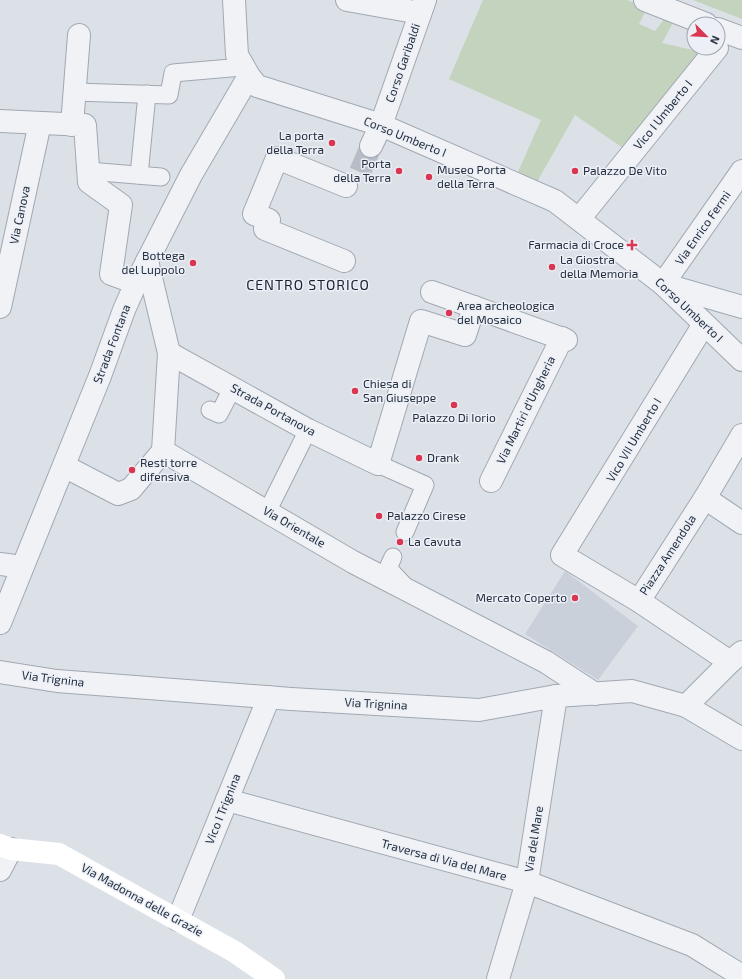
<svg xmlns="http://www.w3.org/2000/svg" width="742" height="979" font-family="'Exo 2',sans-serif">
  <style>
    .built { fill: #cad0da }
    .green { fill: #c3d3bd }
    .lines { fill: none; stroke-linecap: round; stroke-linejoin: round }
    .minor-tunnel { stroke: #b7bdc6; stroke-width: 22; stroke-dasharray: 22 11; stroke-linecap: butt }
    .pedestrian-casing { stroke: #a1a8b2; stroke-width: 19 }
    .minor-casing { stroke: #a1a8b2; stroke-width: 24 }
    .tertiary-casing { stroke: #a1a8b2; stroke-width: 24 }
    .pedestrian { stroke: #f0f2f6; stroke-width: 17 }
    .minor { stroke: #f0f2f6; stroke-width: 22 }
    .tertiary { stroke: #f0f2f6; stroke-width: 22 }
    .secondary { stroke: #fff; stroke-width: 22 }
    .poi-dot { fill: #da3551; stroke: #ecf0f6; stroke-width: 1.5 }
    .labels { text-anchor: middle; stroke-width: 3; stroke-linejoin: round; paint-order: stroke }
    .street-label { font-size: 12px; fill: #252f40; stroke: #ecf0f6 }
    .poi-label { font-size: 12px; fill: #252f40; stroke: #ecf0f6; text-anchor: start }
    .quarter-label { font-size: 14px; letter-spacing: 1px; fill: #172030; stroke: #ecf0f6 }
  </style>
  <rect width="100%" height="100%" fill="#dce1e8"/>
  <!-- built -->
  <polygon class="built" points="565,571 638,626 598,680 525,634"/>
  <!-- green -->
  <g class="green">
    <polygon points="483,0 627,0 647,8 639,24 655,31 666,17 675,19 662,43 706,53 623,148 575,115 537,182 518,172 541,120 449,79"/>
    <polygon points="693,0 742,0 742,19"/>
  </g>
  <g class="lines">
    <!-- minor-tunnel -->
    <polyline class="minor-tunnel" points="360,172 371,146"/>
    <!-- pedestrian casing -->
    <g class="pedestrian-casing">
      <g id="pedestrian">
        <polyline points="74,92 169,95 173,73 242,67"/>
        <polyline points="88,171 161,177"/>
        <polyline points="139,175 147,94"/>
        <polyline points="210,410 219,414 232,389"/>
        <polyline points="378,464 425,485 405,532"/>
        <polyline points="267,512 308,430"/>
        <polyline points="393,557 388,568 403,584"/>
      </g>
    </g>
    <!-- minor casing -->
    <g class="minor-casing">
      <g id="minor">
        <polyline points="234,0 237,55 249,76 257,86 381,125 555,201 663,284 742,360"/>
        <polyline points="347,0 420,13"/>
        <polyline points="645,0 706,24"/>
        <polyline points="718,29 742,38"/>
        <polyline points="0,121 85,125 89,182 121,205 111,274 136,283"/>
        <polyline points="72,125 79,35"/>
        <polyline points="371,146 381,125 425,0"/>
        <polyline points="579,219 717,48"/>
        <polyline points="147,261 169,353 163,451 353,562 546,662 595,694"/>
        <polyline points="344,261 265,229 269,220 254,214 277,158 346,186"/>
        <polyline points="663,284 742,171"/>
        <polyline points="666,285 742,307"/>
        <polyline points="432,292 566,340"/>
        <polyline points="0,307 40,123"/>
        <polyline points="704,324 562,555 639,601 730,662 742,652"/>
        <polyline points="169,353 308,430 378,464 421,321 465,335 474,307"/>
        <polyline points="64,466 118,494 131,489 163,451"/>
        <polyline points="491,481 562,338"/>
        <polyline points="705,498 742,435"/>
        <polyline points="0,564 22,567"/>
        <polyline points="639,601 705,498 742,523"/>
        <polyline points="0,623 100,376 124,310 136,283 191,175 249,76"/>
        <polyline points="556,696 632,691 686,706 742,739"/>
        <polyline points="686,706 730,662"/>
        <polyline points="227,800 527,882 692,945 742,976"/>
        <polyline points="0,870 11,849"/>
        <polyline points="178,920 269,697"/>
      </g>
    </g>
    <!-- tertiary casing -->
    <g class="tertiary-casing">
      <polyline id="tertiary" points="0,672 57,681 291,699 479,710 556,696 527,882 498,979"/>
    </g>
    <!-- pedestrian -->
    <use href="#pedestrian" class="pedestrian"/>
    <!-- minor -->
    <use href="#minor" class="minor"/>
    <!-- tertiary -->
    <use href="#tertiary" class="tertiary"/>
    <!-- secondary -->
    <polyline class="secondary" points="0,845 11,849 59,854 235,952 274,979"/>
  </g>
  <!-- markers -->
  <g class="poi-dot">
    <circle cx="332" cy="143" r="4"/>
    <circle cx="399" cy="171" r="4"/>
    <circle cx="575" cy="171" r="4"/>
    <circle cx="429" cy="177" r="4"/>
    <path d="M630 239h4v4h4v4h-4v4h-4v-4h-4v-4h4z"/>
    <circle cx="193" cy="263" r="4"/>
    <circle cx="552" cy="267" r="4"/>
    <circle cx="449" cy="313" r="4"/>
    <circle cx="355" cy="391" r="4"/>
    <circle cx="454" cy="405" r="4"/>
    <circle cx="419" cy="458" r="4"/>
    <circle cx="132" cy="470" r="4"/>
    <circle cx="379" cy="516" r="4"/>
    <circle cx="400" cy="542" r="4"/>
    <circle cx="575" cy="598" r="4"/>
  </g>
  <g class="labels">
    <!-- street labels -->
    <g class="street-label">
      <text transform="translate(403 63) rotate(-71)" y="4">Corso Garibaldi</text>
      <text transform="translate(663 115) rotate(-51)" y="4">Vico I Umberto I</text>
      <text transform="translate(405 137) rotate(22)" y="4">Corso Umberto I</text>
      <text transform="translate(20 215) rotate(-78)" y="4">Via Canova</text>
      <text transform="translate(703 228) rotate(-55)" y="4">Via Enrico Fermi</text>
      <text transform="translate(689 310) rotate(43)" y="4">Corso Umberto I</text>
      <text transform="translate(112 344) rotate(-69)" y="4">Strada Fontana</text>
      <text transform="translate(273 410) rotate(29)" y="4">Strada Portanova</text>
      <text transform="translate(526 410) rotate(-64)" y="4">Via Martiri d'Ungheria</text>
      <text transform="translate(634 440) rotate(-59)" y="4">Vico VII Umberto I</text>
      <text transform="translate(294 527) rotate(30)" y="4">Via Orientale</text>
      <text transform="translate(668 555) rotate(-57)" y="4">Piazza Amendola</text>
      <text transform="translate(53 679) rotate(7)" y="4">Via Trignina</text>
      <text transform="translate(376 704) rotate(3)" y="4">Via Trignina</text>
      <text transform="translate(223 809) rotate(-68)" y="4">Vico I Trignina</text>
      <text transform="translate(534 839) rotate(-81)" y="4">Via del Mare</text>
      <text transform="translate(444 860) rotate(15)" y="4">Traversa di Via del Mare</text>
      <text transform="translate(142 900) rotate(29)" y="4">Via Madonna delle Grazie</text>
    </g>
    <!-- poi labels -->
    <g class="poi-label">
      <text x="324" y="140" text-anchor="end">La porta<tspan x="324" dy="14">della Terra</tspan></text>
      <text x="391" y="168" text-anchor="end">Porta<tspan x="391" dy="14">della Terra</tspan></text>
      <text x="437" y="174">Museo Porta<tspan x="437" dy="14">della Terra</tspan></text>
      <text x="583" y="175">Palazzo De Vito</text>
      <text x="624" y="249" text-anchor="end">Farmacia di Croce</text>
      <text x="185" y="260" text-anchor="end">Bottega<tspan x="185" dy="14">del Luppolo</tspan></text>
      <text x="560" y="264">La Giostra<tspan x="560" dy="14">della Memoria</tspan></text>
      <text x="457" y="310">Area archeologica<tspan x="457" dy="14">del Mosaico</tspan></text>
      <text x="363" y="388">Chiesa di<tspan x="363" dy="14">San Giuseppe</tspan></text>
      <text x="454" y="422" text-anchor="middle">Palazzo Di Iorio</text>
      <text x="427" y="462">Drank</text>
      <text x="140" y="467">Resti torre<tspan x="140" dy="14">difensiva</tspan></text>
      <text x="387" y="520">Palazzo Cirese</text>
      <text x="408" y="546">La Cavuta</text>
      <text x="567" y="602" text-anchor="end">Mercato Coperto</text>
    </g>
    <!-- quarter labels -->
    <g class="quarter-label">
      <text x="308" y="290">CENTRO STORICO</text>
    </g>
  </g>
  <!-- north arrow -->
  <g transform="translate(706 36) rotate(114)"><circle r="19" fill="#ecf0f6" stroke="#9ca3ad"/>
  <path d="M0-3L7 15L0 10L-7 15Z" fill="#da3551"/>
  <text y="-6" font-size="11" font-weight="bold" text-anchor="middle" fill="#252f40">N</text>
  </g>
</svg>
